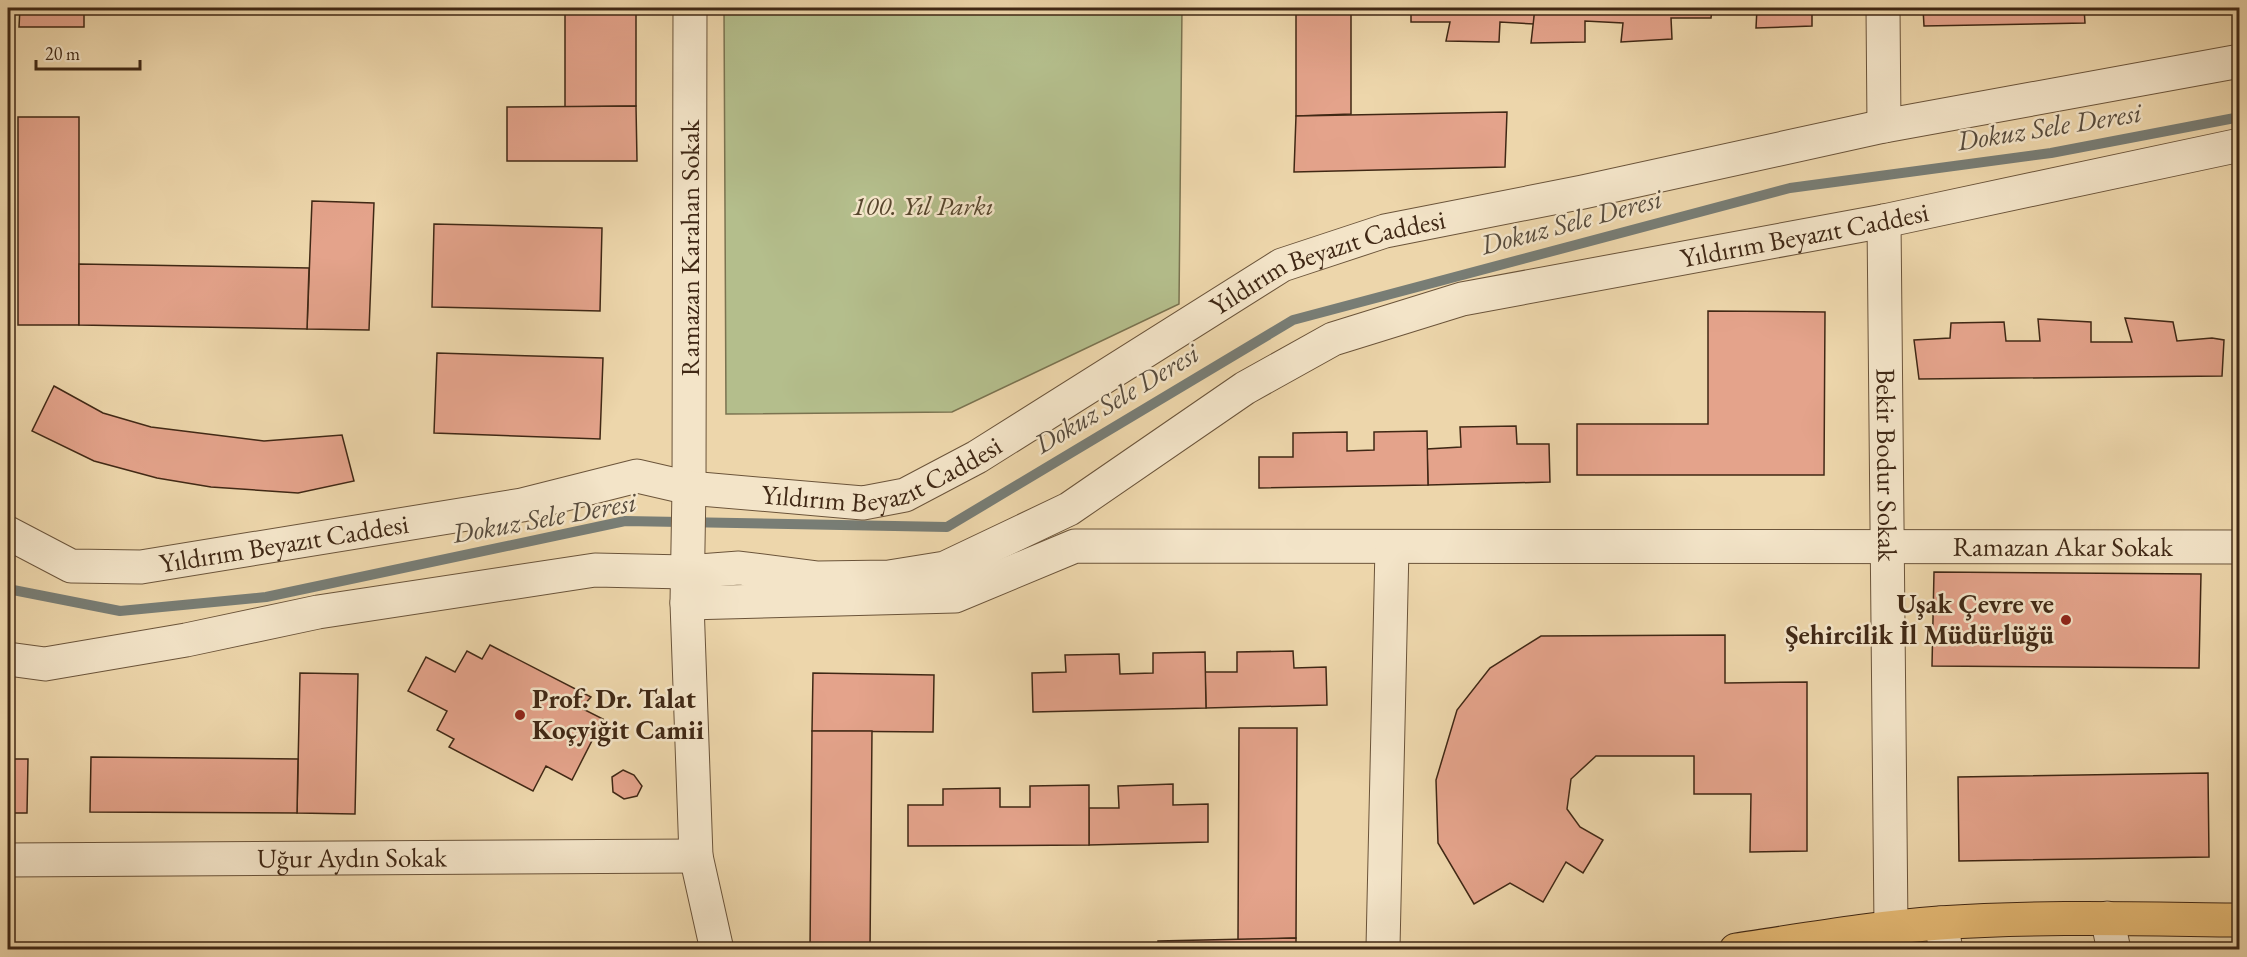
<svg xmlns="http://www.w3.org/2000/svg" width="2247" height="957" font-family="'EB Garamond',serif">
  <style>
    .green { fill: #b4be8c; stroke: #7a7350; stroke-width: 1.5 }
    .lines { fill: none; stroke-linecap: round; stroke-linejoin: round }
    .stream { stroke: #787d75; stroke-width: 10 }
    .building { fill: #e4a38b; stroke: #402815; stroke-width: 1.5 }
    .minor-casing { stroke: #6b543a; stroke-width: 35 }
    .major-casing { stroke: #402815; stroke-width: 35 }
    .minor { stroke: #f3e4c8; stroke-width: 33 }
    .major { stroke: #e6bb76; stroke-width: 33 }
    .poi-dot { fill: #8f2418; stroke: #f3e4c8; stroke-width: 2 }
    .labels { text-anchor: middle; stroke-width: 5; stroke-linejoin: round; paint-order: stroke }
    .park-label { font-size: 27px; font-style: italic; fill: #57462d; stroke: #f3e4c8 }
    .street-label { font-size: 27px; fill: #402815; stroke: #f3e4c8 }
    .poi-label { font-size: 27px; font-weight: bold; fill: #402815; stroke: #f3e4c8; text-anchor: end }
    .water-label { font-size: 28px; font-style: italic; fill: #584c3d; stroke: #f3e4c8 }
  </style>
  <rect width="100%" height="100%" fill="#edd6ab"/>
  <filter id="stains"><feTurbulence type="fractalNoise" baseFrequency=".00333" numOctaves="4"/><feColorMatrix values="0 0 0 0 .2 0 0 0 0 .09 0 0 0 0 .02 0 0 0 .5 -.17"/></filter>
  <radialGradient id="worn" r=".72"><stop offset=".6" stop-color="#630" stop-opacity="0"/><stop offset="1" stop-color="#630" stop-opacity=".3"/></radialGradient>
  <!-- green -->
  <polygon class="green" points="724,8 1182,8 1179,304 952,412 726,414"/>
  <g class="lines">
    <!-- stream -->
    <polyline class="stream" points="8,589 120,611 266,597 625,521 947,527 1293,320 1790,188 2051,153 2240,117"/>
  </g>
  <!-- building -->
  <g class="building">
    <polygon points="20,8 84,8 84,27 19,27"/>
    <polygon points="565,8 636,8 636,106 565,107"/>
    <polygon points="1296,8 1351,8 1351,114 1296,116"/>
    <polygon points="1411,8 1535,8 1534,24 1500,22 1499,42 1446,41 1450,22 1411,22"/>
    <polygon points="1535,8 1712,8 1711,18 1671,18 1672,39 1621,42 1623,23 1585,21 1585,42 1531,43"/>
    <polygon points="1757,8 1812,8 1812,26 1756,28"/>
    <polygon points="1923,8 2084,8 2085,23 1924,26"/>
    <polygon points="636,106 637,161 507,161 507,107"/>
    <polygon points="1507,112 1505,167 1294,172 1296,116"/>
    <rect x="18" y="117" width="61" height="208"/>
    <polygon points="312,201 374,203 369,330 307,329"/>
    <polygon points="434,224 602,228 600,311 432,307"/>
    <polygon points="79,264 309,268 307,329 79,325"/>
    <polygon points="1708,311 1825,312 1824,475 1577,475 1577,424 1708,424"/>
    <polygon points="2125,318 2173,322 2177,341 2212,338 2224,340 2222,376 1919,379 1914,340 1950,338 1951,323 2004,322 2006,341 2040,341 2038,319 2091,322 2091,342 2132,342"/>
    <polygon points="437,353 603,358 600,439 434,433"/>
    <polygon points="54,386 103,413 151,427 264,441 342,435 354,481 298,493 211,487 157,478 94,461 32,431"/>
    <polygon points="1516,426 1517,444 1549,444 1550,482 1428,485 1427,449 1461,447 1460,427"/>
    <polygon points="1427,431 1428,485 1259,488 1259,457 1293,457 1293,433 1347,432 1347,451 1374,450 1374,432"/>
    <polygon points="1934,572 2201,574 2199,668 1932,666"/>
    <polygon points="1725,635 1725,683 1807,682 1807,851 1750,852 1751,794 1694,794 1694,756 1596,756 1571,779 1567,809 1580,827 1603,840 1583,873 1566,862 1543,902 1510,883 1474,904 1438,843 1436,780 1457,710 1490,668 1541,636"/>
    <polygon points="490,645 591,697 581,708 603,719 572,780 546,766 533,791 449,747 454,739 437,730 447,711 408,691 426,657 455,672 467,651 482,659"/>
    <polygon points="1293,651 1294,668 1326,667 1327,705 1206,708 1205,672 1237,672 1237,652"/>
    <polygon points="1205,652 1206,708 1033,712 1032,673 1066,672 1065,655 1119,654 1120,674 1153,673 1153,653"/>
    <polygon points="300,673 358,674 355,814 297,813"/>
    <polygon points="813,673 934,675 933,732 812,731"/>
    <polygon points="1239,728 1297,728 1296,938 1238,940"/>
    <polygon points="812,731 872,731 870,950 810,950"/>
    <polygon points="91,757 298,759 297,813 90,812"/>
    <polygon points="8,759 28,759 27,813 8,813"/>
    <polygon points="623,770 634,775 642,786 637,796 624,799 613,792 612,777"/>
    <polygon points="2208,773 2209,857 1959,861 1958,777"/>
    <polygon points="1173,784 1173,805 1208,804 1208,842 1089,845 1089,808 1119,808 1118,786"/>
    <polygon points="1089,785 1089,845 908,846 908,805 943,805 943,789 1000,788 1000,807 1030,807 1030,786"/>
    <polygon points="1296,938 1296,950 1158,950 1158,941"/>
  </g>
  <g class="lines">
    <!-- minor casing -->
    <g class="minor-casing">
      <g id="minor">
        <polyline points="690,8 689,488 687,603 696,856 717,950"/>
        <polyline points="1883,8 1884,126"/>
        <path id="s1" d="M1884,221L1891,927"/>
        <path id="s2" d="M8,533L71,566L141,567L522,505L637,476L689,488L863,503L905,495L977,457L1282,265L1385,231L1583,192L1884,126L2240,61"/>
        <path id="s3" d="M687,603L955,596L1075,546L2240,547"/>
        <path id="s4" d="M8,659L45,664L186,640L318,612L595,570L686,572L739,568L818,578L889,577L945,568L1069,509L1245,388L1333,339L1462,299L1884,221L2240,145"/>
        <path id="s5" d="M8,860L696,856"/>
        <polyline points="2107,918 2114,950"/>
        <polyline points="1941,923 1946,950"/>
        <polyline points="1383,947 1392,547"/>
      </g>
    </g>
    <!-- major casing -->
    <g class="major-casing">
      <path id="major" d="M1736,950C1804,940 1871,928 1939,923C2039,916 2140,919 2240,920"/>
    </g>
    <!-- minor -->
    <use href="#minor" class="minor"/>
    <!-- major -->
    <use href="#major" class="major"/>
  </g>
  <!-- markers -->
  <g class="poi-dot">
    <circle cx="2066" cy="620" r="6"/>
    <circle cx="520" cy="715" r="6"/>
  </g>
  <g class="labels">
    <!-- park labels -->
    <g class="park-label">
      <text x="923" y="215">100. Yıl Parkı</text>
    </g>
    <!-- street labels -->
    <g class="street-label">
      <text dy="9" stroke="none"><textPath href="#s4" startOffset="1882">Yıldırım Beyazıt Caddesi</textPath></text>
      <text transform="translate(690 248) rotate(-90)" y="9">Ramazan Karahan Sokak</text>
      <text dy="9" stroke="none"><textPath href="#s2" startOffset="1402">Yıldırım Beyazıt Caddesi</textPath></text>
      <text dy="9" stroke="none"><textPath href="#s2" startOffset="898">Yıldırım Beyazıt Caddesi</textPath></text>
      <text dy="9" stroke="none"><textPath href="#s1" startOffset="244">Bekir Bodur Sokak</textPath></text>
      <text dy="9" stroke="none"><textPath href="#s2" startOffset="286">Yıldırım Beyazıt Caddesi</textPath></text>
      <text dy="9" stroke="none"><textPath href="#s3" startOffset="1386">Ramazan Akar Sokak</textPath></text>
      <text dy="9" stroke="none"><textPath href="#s5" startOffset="344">Uğur Aydın Sokak</textPath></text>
    </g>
    <!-- poi labels -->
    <g class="poi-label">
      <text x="2054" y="613">Uşak Çevre ve<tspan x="2054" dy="31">Şehircilik İl Müdürlüğü</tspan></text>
      <text x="532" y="708" text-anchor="start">Prof. Dr. Talat<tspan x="532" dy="31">Koçyiğit Camii</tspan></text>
    </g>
    <!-- water labels -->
    <g class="water-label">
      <text transform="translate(2049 126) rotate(-9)" y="10">Dokuz Sele Deresi</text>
      <text transform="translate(1571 221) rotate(-15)" y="10">Dokuz Sele Deresi</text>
      <text transform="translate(1116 398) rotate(-31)" y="10">Dokuz Sele Deresi</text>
      <text transform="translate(544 517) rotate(-10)" y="10">Dokuz Sele Deresi</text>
    </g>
  </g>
  <!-- margin -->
  <rect width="2247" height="957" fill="none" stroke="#edd6ab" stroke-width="30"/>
  <rect x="9" y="9" width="2229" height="939" fill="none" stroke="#402815" stroke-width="3"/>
  <rect x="15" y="15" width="2217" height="927" fill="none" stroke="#402815" stroke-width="1.5"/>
  <!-- scale -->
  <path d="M36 60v9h104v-9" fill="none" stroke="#402815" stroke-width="3"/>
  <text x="45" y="60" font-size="18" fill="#402815" stroke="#f3e4c8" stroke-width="4.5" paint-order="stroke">20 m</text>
  <rect width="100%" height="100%" filter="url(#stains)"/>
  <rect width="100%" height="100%" fill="url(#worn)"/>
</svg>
